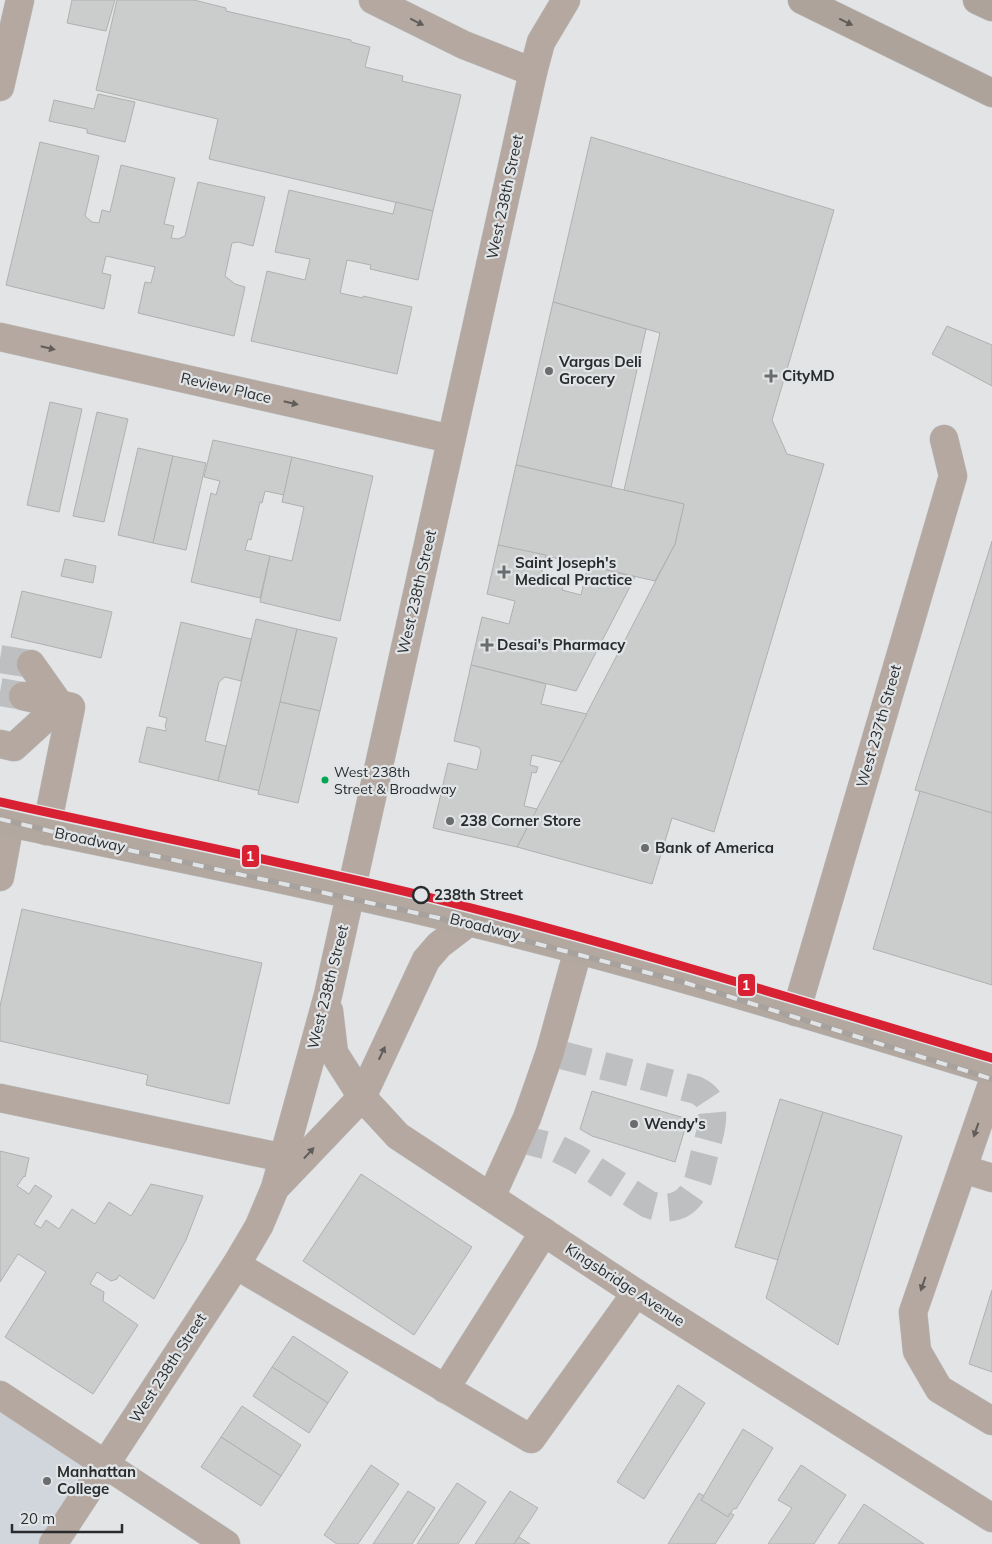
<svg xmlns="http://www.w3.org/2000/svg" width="992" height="1544" font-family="Mulish,sans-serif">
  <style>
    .built { fill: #d1d6dc }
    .building { fill: #cbcccc; stroke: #b0b0b1 }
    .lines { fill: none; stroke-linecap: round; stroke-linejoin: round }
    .minor-tunnel { stroke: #bdbfc1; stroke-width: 28; stroke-dasharray: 28 14; stroke-linecap: butt }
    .minor-casing { stroke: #bebfc0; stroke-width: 29 }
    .major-casing { stroke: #bebfc0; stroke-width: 29 }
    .highway-casing { stroke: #bebfc0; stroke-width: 29 }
    .minor { stroke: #b4a8a0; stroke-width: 28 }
    .major { stroke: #b3a8a0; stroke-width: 28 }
    .highway { stroke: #aea39b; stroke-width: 28 }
    .rail-casing { stroke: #a7a29e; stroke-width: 5.5 }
    .rail { stroke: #e1e4e7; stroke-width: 4; stroke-dasharray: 11; stroke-linecap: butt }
    .metro-1-casing { stroke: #e1e4e7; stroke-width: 12 }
    .metro-1 { stroke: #d82233; stroke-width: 9 }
    .oneway { fill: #615d5a }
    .oneway2 { fill: #5e5b58 }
    .poi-dot { fill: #6a6c6d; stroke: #e1e4e7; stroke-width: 2 }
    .bus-dot { fill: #00a651; stroke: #e1e4e7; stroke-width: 2 }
    .stop-dot { fill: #e1e4e7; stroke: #292b2c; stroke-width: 2.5 }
    .labels { text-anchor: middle; stroke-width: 4.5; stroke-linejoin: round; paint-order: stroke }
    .bus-label { font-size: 14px; fill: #292b2c; stroke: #e1e4e7; text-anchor: start }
    .street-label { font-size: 15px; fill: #292b2c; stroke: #e1e4e7 }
    .poi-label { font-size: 15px; font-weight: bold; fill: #292b2c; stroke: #e1e4e7; text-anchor: start }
    .stop-label { font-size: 15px; font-weight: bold; fill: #292b2c; stroke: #e1e4e7; text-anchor: start }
    .line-badge { stroke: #e1e4e7; stroke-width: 2 }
    .badge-label { font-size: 14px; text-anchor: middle; font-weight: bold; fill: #fff }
  </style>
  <rect width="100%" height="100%" fill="#e2e4e6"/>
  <!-- built -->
  <polygon class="built" points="0,1395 105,1464 53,1544 0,1544"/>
  <!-- building -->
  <g class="building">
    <polygon points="72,0 115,0 106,31 67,23"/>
    <polygon points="117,0 194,0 226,8 226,11 351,40 351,42 370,47 365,67 403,76 402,81 461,95 433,211 209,159 218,119 96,90"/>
    <polygon points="98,94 135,102 125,142 87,133 87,129 49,121 54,100 94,109"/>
    <polygon points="591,137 834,210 772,420 787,454 824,464 714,832 672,818 652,884 517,847 675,544 684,504 624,490 660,333 553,302"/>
    <polygon points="40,142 99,156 85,216 92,222 99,223 102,210 110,212 121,165 175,178 164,224 174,226 171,238 178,239 185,236 198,182 265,197 253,246 238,242 232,243 225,276 235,284 245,287 234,336 138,313 145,282 151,283 155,267 106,256 102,273 111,275 104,309 6,285"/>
    <polygon points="289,190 393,214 396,202 433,211 418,280 370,269 371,265 347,260 340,293 363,298 363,296 412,307 397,374 251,341 267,271 305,280 310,259 275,252"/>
    <polygon points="553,302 646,329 611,487 516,465"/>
    <polygon points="947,326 992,345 992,386 932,354"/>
    <polygon points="50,402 82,409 59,512 27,505"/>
    <polygon points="97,412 128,419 104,522 73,516"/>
    <polygon points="213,440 292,457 284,495 265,491 262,503 260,502 251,540 248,539 245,550 270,556 260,598 191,582 211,493 216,495 220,481 204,477"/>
    <polygon points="138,448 173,456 153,543 118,535"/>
    <polygon points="173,456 206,463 186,550 153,543"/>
    <polygon points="292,457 373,476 340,621 260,602 270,556 292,561 304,507 282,502"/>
    <polygon points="516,465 684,504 675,544 655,581 498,545"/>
    <polygon points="992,541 992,813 915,790"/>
    <polygon points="498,545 546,555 541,576 564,582 562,590 581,595 588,565 635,577 576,691 471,665 482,617 509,624 515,601 487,594"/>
    <polygon points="65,559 96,566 93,583 61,576"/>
    <polygon points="22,591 112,612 101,658 11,637"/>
    <polygon points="256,619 297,629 260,791 218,781"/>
    <polygon points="181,622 251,639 241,681 225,677 219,682 205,741 226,746 218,781 139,762 147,727 166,731 166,728 165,727 167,718 159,716"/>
    <polygon points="297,629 337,638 320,711 280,702"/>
    <polygon points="471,665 546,684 541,704 587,714 562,762 532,755 530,765 538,767 536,773 532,772 524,806 537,809 517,847 433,828 448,763 477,770 481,751 479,747 454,741"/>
    <polygon points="280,702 320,711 298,803 258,794"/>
    <polygon points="920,791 992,813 992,985 873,949"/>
    <polygon points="22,909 262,963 229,1104 146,1085 148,1075 0,1041 0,1006"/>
    <polygon points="592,1091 688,1119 675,1162 592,1136 580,1129"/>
    <polygon points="780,1099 823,1112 778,1260 735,1247"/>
    <polygon points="823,1112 902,1136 838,1345 766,1298"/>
    <polygon points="0,1151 29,1158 25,1177 24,1176 17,1186 29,1194 35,1185 52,1196 34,1224 41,1228 46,1220 59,1229 72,1209 95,1224 109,1202 131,1216 151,1184 203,1196 186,1240 154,1299 119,1275 117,1279 111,1281 97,1272 90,1284 104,1292 103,1301 138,1325 93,1394 5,1337 46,1272 18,1254 0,1282"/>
    <polygon points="361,1174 472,1247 414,1335 303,1261"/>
    <polygon points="992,1290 992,1372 969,1364"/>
    <polygon points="293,1336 348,1372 328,1403 272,1367"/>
    <polygon points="272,1367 328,1403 309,1433 253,1396"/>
    <polygon points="678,1385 705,1403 644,1499 617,1482"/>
    <polygon points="242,1406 301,1445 281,1476 221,1437"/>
    <polygon points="743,1429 773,1448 736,1509 734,1508 728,1517 701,1500"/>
    <polygon points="221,1437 281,1476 261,1506 201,1467"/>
    <polygon points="371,1465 399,1484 358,1544 337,1544 324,1535"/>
    <polygon points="801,1465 846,1495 814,1544 768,1544 792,1508 778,1500"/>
    <polygon points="457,1483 486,1502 458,1544 417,1544"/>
    <polygon points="408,1491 435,1508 412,1544 373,1544"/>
    <polygon points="510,1491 538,1508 514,1544 475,1544"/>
    <polygon points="699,1493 704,1496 701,1500 728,1517 730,1513 734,1515 715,1544 668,1544"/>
    <polygon points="864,1504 924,1544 838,1544"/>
    <polygon points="519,1537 530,1544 514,1544"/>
  </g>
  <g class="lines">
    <!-- minor-tunnel -->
    <g class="minor-tunnel">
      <polyline points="0,659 31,664"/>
      <polyline points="0,692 23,696"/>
      <path d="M518,1138L556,1148L576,1158L648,1204C668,1212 687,1207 696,1186C700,1176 702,1163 705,1152C709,1136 716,1119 710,1103C707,1096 702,1093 696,1090L550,1052"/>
    </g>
    <!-- minor casing -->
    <g class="minor-casing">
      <g id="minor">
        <polyline points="373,0 464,45 533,72"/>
        <polyline points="0,87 20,0"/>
        <polyline points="0,337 451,439"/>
        <polyline points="31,664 60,705"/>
        <polyline points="23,696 71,707 46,831"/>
        <polyline points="0,744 14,747 60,705"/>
        <polyline points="0,877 10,823"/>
        <polyline points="329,1011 334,1053 362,1097 398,1136 636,1293 992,1518"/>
        <polyline points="796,1012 953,476 944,439"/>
        <polyline points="992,1084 913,1312 917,1351 939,1389 992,1421"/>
        <polyline points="0,1098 284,1158"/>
        <polyline points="963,1169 992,1178"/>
        <polyline points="278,1185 362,1097 426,960 439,945 469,922"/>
        <polyline points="491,1197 527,1118 550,1052 578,950"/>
        <polyline points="236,1265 531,1439 636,1293"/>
        <polyline points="445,1389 544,1232"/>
        <polyline points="0,1395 226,1544"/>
        <polyline points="53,1544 236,1265 259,1226 275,1188 328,995 533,72 541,42 566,0"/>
      </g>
    </g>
    <!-- major casing -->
    <g class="major-casing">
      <path id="major" d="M0,821C156,854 313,884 468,922C644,964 818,1018 992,1071"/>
    </g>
    <!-- highway casing -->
    <g class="highway-casing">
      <g id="highway">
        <polyline points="802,0 992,93"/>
        <polyline points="977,0 992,7"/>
      </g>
    </g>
    <!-- minor -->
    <use href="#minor" class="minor"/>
    <!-- major -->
    <use href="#major" class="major"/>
    <!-- highway -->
    <use href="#highway" class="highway"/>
    <!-- rail casing -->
    <g class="rail-casing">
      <polyline id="rail" points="0,819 133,851 439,918 683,982 992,1079"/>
    </g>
    <!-- rail -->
    <use href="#rail" class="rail"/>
    <!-- metro-1 casing -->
    <g class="metro-1-casing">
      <path id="metro-1" d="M0,802C144,834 289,863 432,898C621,945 806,1003 992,1058"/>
    </g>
    <!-- metro-1 -->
    <use href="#metro-1" class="metro-1"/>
  </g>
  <!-- one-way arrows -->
  <defs><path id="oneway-solid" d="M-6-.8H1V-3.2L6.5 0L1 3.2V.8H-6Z" transform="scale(1.25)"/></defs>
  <g class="oneway">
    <use href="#oneway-solid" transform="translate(417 22) rotate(26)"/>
    <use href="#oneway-solid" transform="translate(48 348) rotate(13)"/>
    <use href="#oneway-solid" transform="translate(291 403) rotate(13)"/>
    <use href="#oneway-solid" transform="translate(382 1053) rotate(-65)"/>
    <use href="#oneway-solid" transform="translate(976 1130) rotate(109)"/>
    <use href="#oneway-solid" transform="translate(309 1153) rotate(-47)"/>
    <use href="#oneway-solid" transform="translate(923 1284) rotate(109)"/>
  </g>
  <use class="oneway2" href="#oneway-solid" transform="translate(846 22) rotate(26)"/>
  <!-- markers -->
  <g class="poi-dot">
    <circle cx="549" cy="371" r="5"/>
    <path d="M768.5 368.5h5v5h5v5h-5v5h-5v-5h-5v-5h5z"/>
    <path d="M501.5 564.5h5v5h5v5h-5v5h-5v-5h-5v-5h5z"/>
    <path d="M484.5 637.5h5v5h5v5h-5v5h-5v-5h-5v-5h5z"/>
    <circle cx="450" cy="821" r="5"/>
    <circle cx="645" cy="848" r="5"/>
    <circle cx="634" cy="1124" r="5"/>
    <circle cx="47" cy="1481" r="5"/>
  </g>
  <circle class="bus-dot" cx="325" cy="780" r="4.5"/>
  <circle class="stop-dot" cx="421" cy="895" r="8"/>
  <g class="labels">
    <!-- bus labels -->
    <g class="bus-label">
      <text x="334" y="777">West 238th<tspan x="334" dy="17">Street &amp; Broadway</tspan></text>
    </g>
    <!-- street labels -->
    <g class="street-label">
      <text transform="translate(505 197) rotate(-78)" y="5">West 238th Street</text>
      <text transform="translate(226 388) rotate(13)" y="5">Review Place</text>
      <text transform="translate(417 592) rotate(-77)" y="5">West 238th Street</text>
      <text transform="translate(879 726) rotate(-74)" y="5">West 237th Street</text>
      <text transform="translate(90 840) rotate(12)" y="5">Broadway</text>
      <text transform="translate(485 927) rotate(14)" y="5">Broadway</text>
      <text transform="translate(328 987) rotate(-76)" y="5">West 238th Street</text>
      <text transform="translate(625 1285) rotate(33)" y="5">Kingsbridge Avenue</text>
      <text transform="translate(168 1368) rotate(-57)" y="5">West 238th Street</text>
    </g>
    <!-- poi labels -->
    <g class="poi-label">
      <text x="559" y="367">Vargas Deli<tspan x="559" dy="17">Grocery</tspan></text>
      <text x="782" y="381">CityMD</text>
      <text x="515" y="568">Saint Joseph's<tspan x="515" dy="17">Medical Practice</tspan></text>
      <text x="497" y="650">Desai's Pharmacy</text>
      <text x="460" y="826">238 Corner Store</text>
      <text x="655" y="853">Bank of America</text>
      <text x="644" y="1129">Wendy's</text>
      <text x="57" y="1477">Manhattan<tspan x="57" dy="17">College</tspan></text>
    </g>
    <!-- stop labels -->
    <g class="stop-label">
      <text x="434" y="900">238th Street</text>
    </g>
  </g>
  <g class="line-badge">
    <rect x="241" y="844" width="19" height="24" rx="5" fill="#d82233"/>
    <rect x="737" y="973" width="19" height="24" rx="5" fill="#d82233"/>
  </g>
  <g class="badge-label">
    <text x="250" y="861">1</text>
    <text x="746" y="990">1</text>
  </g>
  <!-- scale -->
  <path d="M12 1524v8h110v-8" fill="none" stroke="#292b2c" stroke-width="2.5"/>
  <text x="20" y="1524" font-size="15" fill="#292b2c" stroke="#e1e4e7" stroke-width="4" paint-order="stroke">20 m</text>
</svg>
